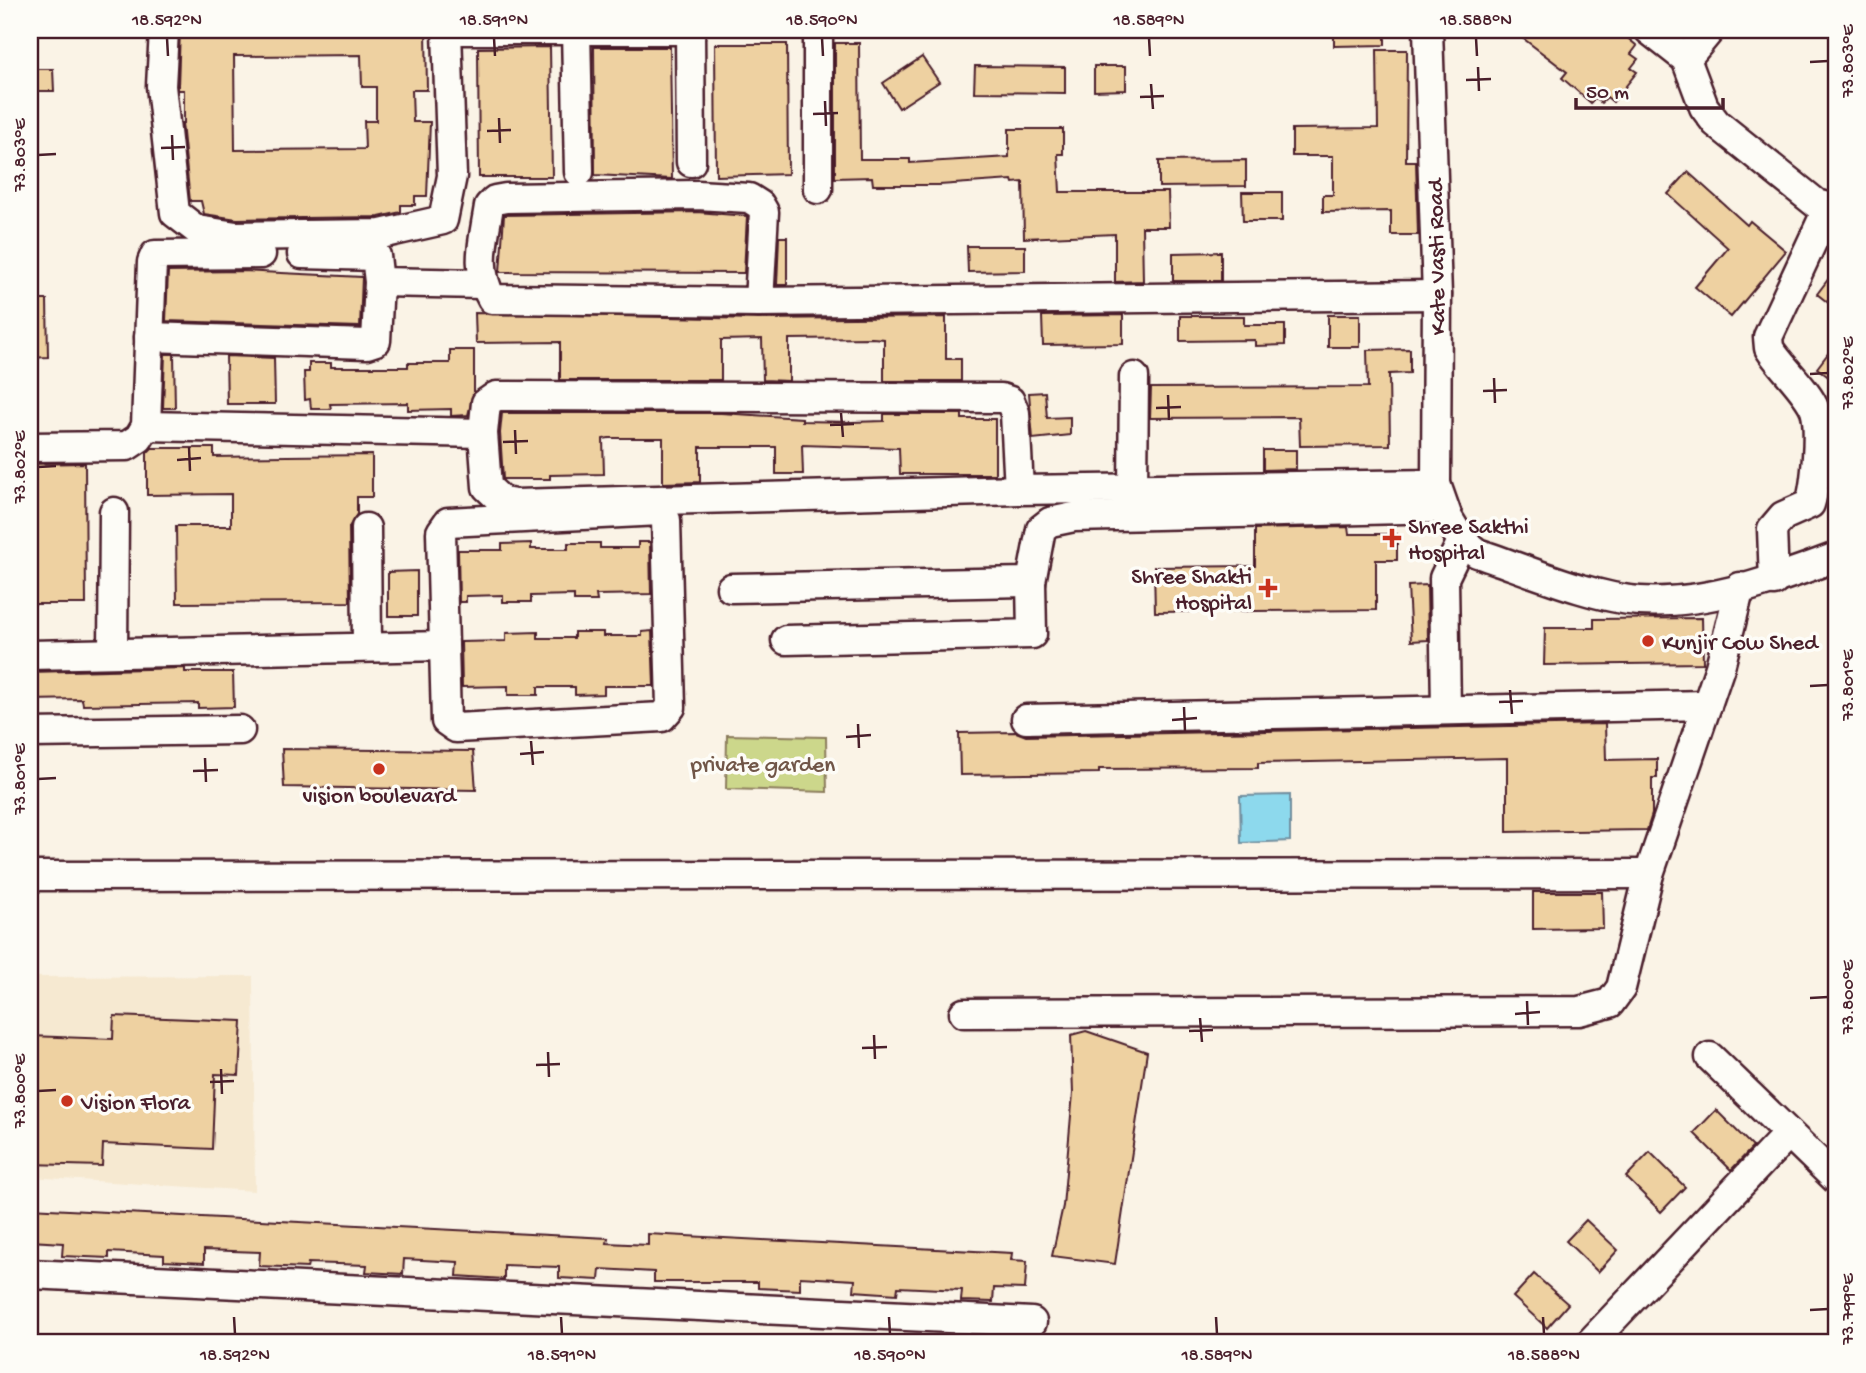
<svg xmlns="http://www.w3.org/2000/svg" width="1866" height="1373" font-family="'Gochi Hand',sans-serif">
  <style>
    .built { fill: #f6e9d1 }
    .green { fill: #ccd78b; stroke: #8b7b5b; stroke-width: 2 }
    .water { fill: #8dd9ed; stroke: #728f9f; stroke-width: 2 }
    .building { fill: #eed1a1; stroke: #4a1f2b; stroke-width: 2; fill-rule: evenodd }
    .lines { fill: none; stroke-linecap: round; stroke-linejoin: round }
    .minor-casing { stroke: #4a1f2b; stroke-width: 33 }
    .minor { stroke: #fdfcf7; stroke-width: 28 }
    .ticks { fill: none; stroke: #4a1f2b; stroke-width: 2.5 }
    .poi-dot { fill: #c8321e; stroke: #fdfcf7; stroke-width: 2.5 }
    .labels { text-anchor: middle; stroke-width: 7; stroke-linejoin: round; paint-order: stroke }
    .street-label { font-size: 23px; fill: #4a1f2b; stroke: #fdfcf7 }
    .poi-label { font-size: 23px; fill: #4a1f2b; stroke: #fdfcf7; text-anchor: start }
    .park-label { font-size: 23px; fill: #715648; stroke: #fdfcf7 }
    .neatline { fill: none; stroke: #4a1f2b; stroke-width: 2.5 }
    .ticks-label { font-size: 18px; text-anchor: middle; fill: #4a1f2b }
  </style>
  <rect width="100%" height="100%" fill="#faf3e6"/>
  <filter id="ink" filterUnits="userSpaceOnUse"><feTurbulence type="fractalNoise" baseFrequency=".0143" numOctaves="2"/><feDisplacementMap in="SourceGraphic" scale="14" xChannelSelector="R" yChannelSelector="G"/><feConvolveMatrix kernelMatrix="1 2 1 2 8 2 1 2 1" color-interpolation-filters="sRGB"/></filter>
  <g filter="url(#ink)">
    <!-- built -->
    <polygon class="built" points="253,976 255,1191 30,1177 30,977"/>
    <!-- green -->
    <polygon class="green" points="727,735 826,737 827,792 726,789"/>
    <!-- water -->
    <polygon class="water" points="1290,795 1290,841 1241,843 1240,796"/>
    <!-- building -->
    <g class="building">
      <path d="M180,30H426L427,90H412L413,122H430L427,196H415V205H401V212L379,217L237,219L204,214L201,201H190L182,123H184V90H178V86ZM361,55L362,87H376V121H364L365,149L235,150L234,56Z"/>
      <polygon points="1334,30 1385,30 1385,45 1334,46"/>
      <polygon points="1512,30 1618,30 1637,46 1631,54 1638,59 1631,68 1637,72 1613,102 1607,97 1601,103 1595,98 1591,103 1562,78 1567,72"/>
      <polygon points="835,43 859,43 860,159 910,159 910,163 1009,157 1009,129 1063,129 1063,154 1058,154 1060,192 1168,192 1169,227 1142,227 1143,281 1115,282 1115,234 1024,238 1023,182 1013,183 1012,180 939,185 873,185 872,177 835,178"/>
      <polygon points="715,44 787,44 788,174 716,176"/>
      <polygon points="550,47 552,177 479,177 478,48"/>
      <polygon points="594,47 670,47 672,179 595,175"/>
      <polygon points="1377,50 1407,50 1406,161 1416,161 1418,235 1391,235 1391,211 1323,212 1323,195 1333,195 1333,156 1292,156 1292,129 1378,128"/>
      <polygon points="922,57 939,82 899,108 883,83"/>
      <polygon points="975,66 1065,67 1065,93 974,92"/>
      <polygon points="1094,66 1126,66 1126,90 1094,91"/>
      <polygon points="30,69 53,69 54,91 30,91"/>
      <polygon points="1246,160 1246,186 1159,187 1159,161"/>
      <polygon points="1688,172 1747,225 1750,221 1786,251 1731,317 1695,287 1728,248 1668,194"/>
      <polygon points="1242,192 1282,192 1282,221 1243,221"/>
      <polygon points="697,212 747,216 744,273 500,272 504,215"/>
      <polygon points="779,237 787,237 787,285 777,285"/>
      <polygon points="967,246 1025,246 1025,271 968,272"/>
      <polygon points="1221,252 1221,281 1173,281 1173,253"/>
      <polygon points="1836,269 1836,309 1817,294"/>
      <polygon points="243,271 362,277 360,327 166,321 168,272"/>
      <polygon points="30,300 47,300 48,357 30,358"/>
      <polygon points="475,313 759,319 946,317 946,359 961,359 961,381 884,381 884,339 872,338 789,339 789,381 763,380 762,339 721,340 721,380 560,380 560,342 476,343"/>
      <polygon points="1123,315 1123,344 1043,345 1042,316"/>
      <rect x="1328" y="315" width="32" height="32"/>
      <polygon points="1180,316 1244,316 1244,325 1285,325 1285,345 1255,346 1255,340 1180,341"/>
      <polygon points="1836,343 1836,383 1817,368"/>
      <polygon points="1410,349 1410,373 1389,374 1390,445 1300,446 1299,417 1150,418 1151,388 1368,387 1367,350"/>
      <polygon points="450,350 474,350 474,392 468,415 451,416 451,409 408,410 408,403 330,404 331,409 311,409 310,399 305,400 304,372 309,372 309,363 331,363 331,367 408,367 408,363 450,363"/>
      <polygon points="165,354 174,354 175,408 163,408"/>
      <polygon points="226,356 274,358 275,404 227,404"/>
      <polygon points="1045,392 1047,418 1070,417 1070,435 1033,439 1029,393"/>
      <polygon points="502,413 721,413 802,418 802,421 852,422 884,421 884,414 962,414 962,419 995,419 995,474 900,474 899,448 802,445 803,474 776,474 776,447 700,447 700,482 663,483 663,438 609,438 603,439 604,474 550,475 550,479 503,479 500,433"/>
      <polygon points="152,448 214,448 214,457 372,455 372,497 357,497 357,514 349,527 350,602 177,603 176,526 231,526 231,494 147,495 147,453"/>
      <polygon points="1263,450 1296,450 1296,469 1263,470"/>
      <polygon points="85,463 86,604 30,604 30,464"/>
      <polygon points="1348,527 1349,534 1397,534 1397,560 1376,560 1376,610 1155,612 1154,567 1255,566 1255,529"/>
      <polygon points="638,542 650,542 651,594 596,595 597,601 574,601 574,595 531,596 531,602 503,602 503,595 466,596 466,602 459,602 458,550 502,550 502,544 531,543 531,549 568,549 568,543 600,543 600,548 638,548"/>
      <polygon points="417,571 417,616 388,616 388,572"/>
      <polygon points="1427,585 1428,640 1411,641 1408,586"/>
      <polygon points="1702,618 1703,663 1544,665 1545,628 1594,628 1594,619"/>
      <polygon points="652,631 654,686 604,686 604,694 575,695 575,687 538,687 538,695 508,695 508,686 462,687 461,642 506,641 506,633 538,632 538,638 574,638 574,632 603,632 603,636 642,636 642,632"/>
      <polygon points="185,668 185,672 233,672 234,707 198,708 198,703 83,705 82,699 30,700 30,672"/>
      <polygon points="1605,724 1606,760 1657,759 1657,778 1652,778 1652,814 1647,830 1507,832 1507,758 1258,763 1258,768 1099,769 1099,773 960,775 959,733 1016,732 1026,736"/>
      <polygon points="282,749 473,751 476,790 284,787"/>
      <polygon points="1533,892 1602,892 1603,928 1533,929"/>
      <polygon points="114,1016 242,1021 239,1075 215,1074 212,1149 103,1144 102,1166 30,1164 30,1036 113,1039"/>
      <polygon points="1086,1031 1147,1052 1115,1264 1052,1256 1063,1206 1073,1093 1071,1035"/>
      <polygon points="1716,1110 1753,1147 1731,1170 1694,1133"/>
      <polygon points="1650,1152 1685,1187 1661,1212 1626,1177"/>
      <polygon points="30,1208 608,1238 607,1243 648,1245 648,1234 1012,1253 1011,1260 1027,1261 1025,1289 994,1288 993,1302 961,1301 962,1290 898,1287 897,1294 854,1291 855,1280 800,1277 800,1290 758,1288 758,1282 654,1282 654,1272 600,1269 599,1280 559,1278 559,1267 504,1265 504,1279 457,1276 458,1262 404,1259 403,1274 366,1272 367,1265 308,1263 307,1268 259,1266 260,1252 204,1250 204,1263 164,1261 164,1255 109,1252 109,1258 62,1256 63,1243 30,1241"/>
      <polygon points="1586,1220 1618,1250 1598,1272 1566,1241"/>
      <polygon points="1534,1274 1568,1304 1547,1328 1513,1297"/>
    </g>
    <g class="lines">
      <!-- minor casing -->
      <g class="minor-casing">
        <g id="minor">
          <polyline points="164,30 161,86 175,213 197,230 236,236 381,234 443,220 452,176 447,31"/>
          <polyline points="446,30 692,30"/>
          <polyline points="576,30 579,172"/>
          <polyline points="690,30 691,162"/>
          <path d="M1428,30L1437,295L1436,484L1448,518L1462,541L1477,553C1525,569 1592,598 1640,601C1707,605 1775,580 1836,557"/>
          <polyline points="1649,30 1686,59 1704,107 1716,123 1817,204 1836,209"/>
          <polyline points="1686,59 1710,30"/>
          <polyline points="818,189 818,30"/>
          <polyline points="302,254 376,256 379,282 483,284"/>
          <path d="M759,302L764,212L760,205L749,198L697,195L506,198L495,200L489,206C484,239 474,269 492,299L759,302L1437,295"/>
          <polyline points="149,337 367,344 376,341 379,282"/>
          <polyline points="146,426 483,433"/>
          <polyline points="30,447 127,446 139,438 146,426 152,262 155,255 261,254"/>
          <polyline points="1133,489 1134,377"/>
          <polyline points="1019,490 1015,413 1010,401 1001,398 506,396 496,396 486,403 483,433 487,487 503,502 516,504 1019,490 1436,484"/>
          <polygon points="660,511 666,520 671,707 662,717 456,728 446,721 441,532 448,522"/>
          <polyline points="366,528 367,647"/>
          <path d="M1774,581L1772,529L1783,516L1810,504C1816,485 1821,429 1815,410C1808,391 1780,366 1769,348L1768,337L1828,208"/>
          <polyline points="731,588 1031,582 1041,529 1050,522 1074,517 1444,508"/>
          <polyline points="786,640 1032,634 1031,582"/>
          <polyline points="113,653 114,512"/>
          <polyline points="30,655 444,646"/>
          <polyline points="1446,710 1444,578 1462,541"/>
          <polyline points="1026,719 1707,705"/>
          <polyline points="30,733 240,730"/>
          <polyline points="30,876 1649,874"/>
          <polyline points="964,1013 1579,1011 1610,1003 1621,988 1649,874 1720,667 1740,587"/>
          <polyline points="1710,1057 1836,1179"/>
          <polyline points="30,1274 1032,1322"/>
          <polyline points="1590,1343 1788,1134"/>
        </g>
      </g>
      <!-- minor -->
      <use href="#minor" class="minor"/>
    </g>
  </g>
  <!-- ticks -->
  <path class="ticks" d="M167,38L168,56M494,38L495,56M822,38L823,56M1149,38L1150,56M1476,38L1477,56M1810,62L1828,61M1478,67L1479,91M1466,80L1491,79M1151,84L1153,109M1140,97L1164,96M825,101L826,126M813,114L838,113M499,118L500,143M487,131L511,130M172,135L173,160M161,148L185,147M38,155L56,154M1810,374L1828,373M1494,378L1495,403M1483,391L1507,390M1168,395L1169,420M1156,408L1181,407M841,413L843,437M830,425L854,424M515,430L516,454M503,442L528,441M189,447L190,471M177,460L201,458M38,467L56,466M1810,686L1828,685M1510,690L1512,714M1499,702L1523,701M1184,707L1185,731M1172,720L1197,718M858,724L859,748M846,737L871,735M531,741L533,765M520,754L544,752M205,758L206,782M193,771L218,770M38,779L56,778M1810,998L1828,997M1527,1001L1528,1025M1515,1014L1540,1012M1200,1018L1202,1042M1189,1031L1213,1030M874,1035L875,1059M862,1048L887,1047M548,1052L549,1077M536,1065L560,1064M221,1069L222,1094M210,1082L234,1081M38,1091L56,1090M1810,1310L1828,1309M234,1317L235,1334M561,1317L562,1334M889,1317L890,1334M1216,1317L1217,1334M1543,1317L1544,1334"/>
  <!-- markers -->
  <g class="poi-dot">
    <path d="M1388.5 527.5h7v7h7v7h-7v7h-7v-7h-7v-7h7z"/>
    <path d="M1264.5 577.5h7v7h7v7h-7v7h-7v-7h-7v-7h7z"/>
    <circle cx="1648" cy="641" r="7"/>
    <circle cx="379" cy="769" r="7"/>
    <circle cx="67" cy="1101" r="7"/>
  </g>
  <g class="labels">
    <!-- street labels -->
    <g class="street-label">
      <text transform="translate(1435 257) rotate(-91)" y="8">Kate Vasti Road</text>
    </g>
    <!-- poi labels -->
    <g class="poi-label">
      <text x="1408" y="533">Shree Sakthi<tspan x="1408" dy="26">Hospital</tspan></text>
      <text x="1252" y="583" text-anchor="end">Shree Shakti<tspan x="1252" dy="26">Hospital</tspan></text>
      <text x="1662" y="649">Kunjir Cow Shed</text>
      <text x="379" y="802" text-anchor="middle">vision boulevard</text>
      <text x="81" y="1109">Vision Flora</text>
    </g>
    <!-- park labels -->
    <g class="park-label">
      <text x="763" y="771">private garden</text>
    </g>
  </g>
  <!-- margin -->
  <rect width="1866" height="1373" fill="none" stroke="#fdfcf7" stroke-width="77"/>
  <!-- scale -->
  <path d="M1576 98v10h147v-10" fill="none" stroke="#4a1f2b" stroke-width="3.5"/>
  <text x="1586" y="98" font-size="21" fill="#4a1f2b" stroke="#fdfcf7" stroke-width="5" paint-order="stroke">50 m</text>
  <rect x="38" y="38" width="1790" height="1296" class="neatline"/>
  <g class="ticks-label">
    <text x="167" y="25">18.592°N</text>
    <text x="494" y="25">18.591°N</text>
    <text x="822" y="25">18.590°N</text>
    <text x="1149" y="25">18.589°N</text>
    <text x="1476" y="25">18.588°N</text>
    <text transform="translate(1847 61) rotate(-90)" y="6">73.803°E</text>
    <text transform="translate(19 155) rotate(-90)" y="6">73.803°E</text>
    <text transform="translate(1847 373) rotate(-90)" y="6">73.802°E</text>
    <text transform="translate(19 467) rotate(-90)" y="6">73.802°E</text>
    <text transform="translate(1847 685) rotate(-90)" y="6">73.801°E</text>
    <text transform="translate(19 779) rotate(-90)" y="6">73.801°E</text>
    <text transform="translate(1847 997) rotate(-90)" y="6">73.800°E</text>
    <text transform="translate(19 1091) rotate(-90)" y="6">73.800°E</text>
    <text transform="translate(1847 1309) rotate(-90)" y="6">73.799°E</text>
    <text x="235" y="1360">18.592°N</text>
    <text x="562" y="1360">18.591°N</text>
    <text x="890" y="1360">18.590°N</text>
    <text x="1217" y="1360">18.589°N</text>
    <text x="1544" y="1360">18.588°N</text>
  </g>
</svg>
